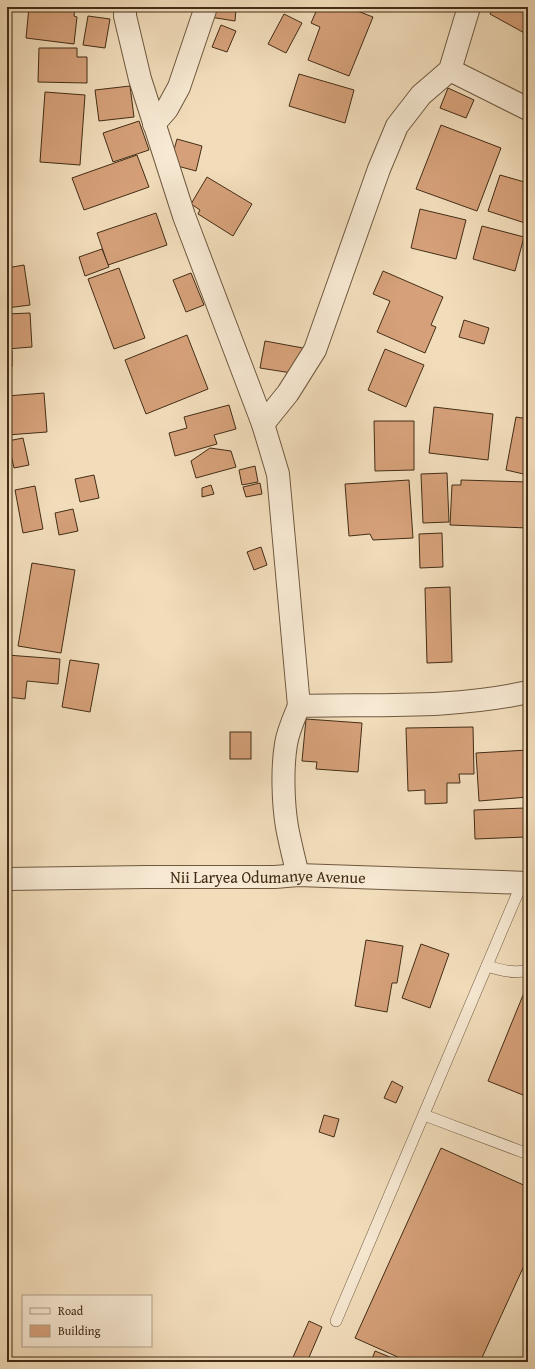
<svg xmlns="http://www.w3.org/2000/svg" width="535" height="1369" font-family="'Gentium Book Plus',serif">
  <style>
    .building { fill: #d6a17a; stroke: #432d16 }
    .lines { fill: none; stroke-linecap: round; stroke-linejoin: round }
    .service-casing { stroke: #6f593f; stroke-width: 12 }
    .minor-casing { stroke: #6f593f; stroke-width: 24 }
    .service { stroke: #f7e9d3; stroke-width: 11 }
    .minor { stroke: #f7e9d3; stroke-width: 22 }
    .labels { text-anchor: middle; stroke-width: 4; stroke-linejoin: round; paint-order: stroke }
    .street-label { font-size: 16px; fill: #432d16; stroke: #f7e9d3 }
  </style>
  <rect width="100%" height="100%" fill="#f2ddbb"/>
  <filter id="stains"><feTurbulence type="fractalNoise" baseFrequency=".005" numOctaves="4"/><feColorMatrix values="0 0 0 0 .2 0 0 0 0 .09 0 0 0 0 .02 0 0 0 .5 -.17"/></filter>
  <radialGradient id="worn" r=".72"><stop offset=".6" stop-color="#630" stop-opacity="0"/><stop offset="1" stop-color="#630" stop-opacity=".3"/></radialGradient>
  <!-- building -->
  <g class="building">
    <polygon points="29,7 75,7 74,16 77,17 74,44 26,38"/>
    <polygon points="211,7 223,7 236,9 235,21 210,17"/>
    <polygon points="318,7 347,7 373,17 349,76 308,60 320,27 311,23"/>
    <polygon points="494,7 528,7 528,35 490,14"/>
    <polygon points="284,14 302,23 286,53 268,44"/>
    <polygon points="88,16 110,19 105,48 83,45"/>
    <polygon points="221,25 236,31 227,52 212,47"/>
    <polygon points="39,48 77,48 77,57 87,57 87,83 38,82"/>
    <polygon points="299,74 354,90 345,123 289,106"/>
    <polygon points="130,86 134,117 99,121 95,90"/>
    <polygon points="448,88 474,100 466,118 440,108"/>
    <polygon points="45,92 85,95 80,165 40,162"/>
    <polygon points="139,121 149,150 113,162 103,133"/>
    <polygon points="441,125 501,148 477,211 416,189"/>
    <polygon points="177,139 202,146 196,171 170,164"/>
    <polygon points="137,155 149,187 84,210 72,178"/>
    <polygon points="500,175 528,183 528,224 488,211"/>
    <polygon points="207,177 252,204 233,236 198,214 200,210 191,204"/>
    <polygon points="420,209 466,220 456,259 411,248"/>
    <polygon points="156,213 167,245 108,265 97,233"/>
    <polygon points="482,226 524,237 515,271 473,259"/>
    <polygon points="102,249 109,267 85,276 79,257"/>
    <polygon points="24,265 30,305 7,308 7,268"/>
    <polygon points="119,268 145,338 114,349 88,279"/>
    <polygon points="383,271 443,297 431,325 436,327 425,353 377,332 390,301 373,294"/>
    <polygon points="191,273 204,305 186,312 173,280"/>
    <polygon points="30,313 32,347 7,349 7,314"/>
    <polygon points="464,320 489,328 484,344 459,337"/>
    <polygon points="187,335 208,389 146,414 125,360"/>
    <polygon points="265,341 303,348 298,374 260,368"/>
    <polygon points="385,349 424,365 406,407 368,390"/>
    <rect x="7" y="351" width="5" height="15"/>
    <polygon points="44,393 47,432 7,435 7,396"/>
    <polygon points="229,405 236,429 214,435 217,444 175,456 169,433 187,428 184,417"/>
    <polygon points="434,407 493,414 488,460 429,453"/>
    <polygon points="516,417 528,419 528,475 506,470"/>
    <polygon points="374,421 414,421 414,470 375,471"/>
    <polygon points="23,438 29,465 14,468 8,441"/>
    <polygon points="210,448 231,451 236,467 196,478 191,461"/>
    <polygon points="255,466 258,482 242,485 239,470"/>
    <polygon points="447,473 449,522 423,523 421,474"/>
    <polygon points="94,475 99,498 80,502 75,479"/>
    <polygon points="409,480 413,538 373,540 370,534 349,536 345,484"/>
    <polygon points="461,480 528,482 528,528 450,525 452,485 461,485"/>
    <polygon points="260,483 262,494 246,497 243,487"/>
    <polygon points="211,485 214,494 202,497 202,488"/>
    <polygon points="35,486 43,529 23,533 15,490"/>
    <polygon points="7,503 10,536 7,536"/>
    <polygon points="73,509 78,531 59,535 55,513"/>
    <polygon points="442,533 443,567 420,568 419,534"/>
    <polygon points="261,547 267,565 254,570 247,552"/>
    <polygon points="32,563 75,570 61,653 18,646"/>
    <polygon points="450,587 452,662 427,663 425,588"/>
    <polygon points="7,655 60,659 58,684 27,681 25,699 7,697"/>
    <polygon points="70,660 99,664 90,712 62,707"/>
    <polygon points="306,719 362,723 358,772 316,769 317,762 302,761"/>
    <polygon points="473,727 474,774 459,774 460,783 447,783 447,803 425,804 425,790 408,791 406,728"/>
    <rect x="230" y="732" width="21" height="27"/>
    <polygon points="528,750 528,797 479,801 476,753"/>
    <polygon points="525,808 526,837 475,839 474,810"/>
    <polygon points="366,940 403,946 397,983 392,983 387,1012 355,1006"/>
    <polygon points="421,944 449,954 430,1008 402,998"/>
    <polygon points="528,983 528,1097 488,1081"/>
    <polygon points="392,1081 403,1087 396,1103 384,1098"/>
    <polygon points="324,1115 339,1119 334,1137 319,1132"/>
    <polygon points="441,1148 528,1187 528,1257 480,1362 409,1362 355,1338"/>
    <polygon points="309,1321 322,1327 307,1362 291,1362"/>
    <polygon points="375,1351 402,1362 371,1362"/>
  </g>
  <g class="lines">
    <!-- service casing -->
    <g class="service-casing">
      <g id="service">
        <path d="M487,966C501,970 514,974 528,970"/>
        <polyline points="424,1115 528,1154"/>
        <polyline points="336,1321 522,883"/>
      </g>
    </g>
    <!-- minor casing -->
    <g class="minor-casing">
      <g id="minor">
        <path d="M125,7V16L140,79L184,216L263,424L278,474L299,706C375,704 453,709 528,692"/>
        <polyline points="450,70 528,109"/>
        <polyline points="154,124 167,109 179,87 206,7"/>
        <polyline points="263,424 288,393 315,350 379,169 397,126 421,95 450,70 469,7"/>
        <path d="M298,875C294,859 290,843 287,827C283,803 282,768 286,744C288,731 294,718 299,706"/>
        <path id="s1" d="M7,879L146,877H275L298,875L528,883"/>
      </g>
    </g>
    <!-- service -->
    <use href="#service" class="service"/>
    <!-- minor -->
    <use href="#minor" class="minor"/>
  </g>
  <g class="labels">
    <!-- street labels -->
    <g class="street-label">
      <text dy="6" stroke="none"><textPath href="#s1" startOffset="261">Nii Laryea Odumanye Avenue</textPath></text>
    </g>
  </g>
  <!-- margin -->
  <rect width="535" height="1369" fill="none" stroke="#f2ddbb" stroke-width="24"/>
  <rect x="8" y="8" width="519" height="1353" fill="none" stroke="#432d16" stroke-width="2"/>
  <rect x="12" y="12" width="511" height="1345" fill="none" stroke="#432d16"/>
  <!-- legend -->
  <rect x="22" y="1295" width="130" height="52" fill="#f7e9d3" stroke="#af9e87"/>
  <rect x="30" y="1308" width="20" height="6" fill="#f7e9d3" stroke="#af9e87"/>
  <text x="58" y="1315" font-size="12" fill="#432d16">Road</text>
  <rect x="30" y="1325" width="20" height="12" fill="#d6a17a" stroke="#af9e87"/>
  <text x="58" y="1335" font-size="12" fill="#432d16">Building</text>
  <rect width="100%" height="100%" filter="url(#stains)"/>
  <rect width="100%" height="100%" fill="url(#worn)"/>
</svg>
